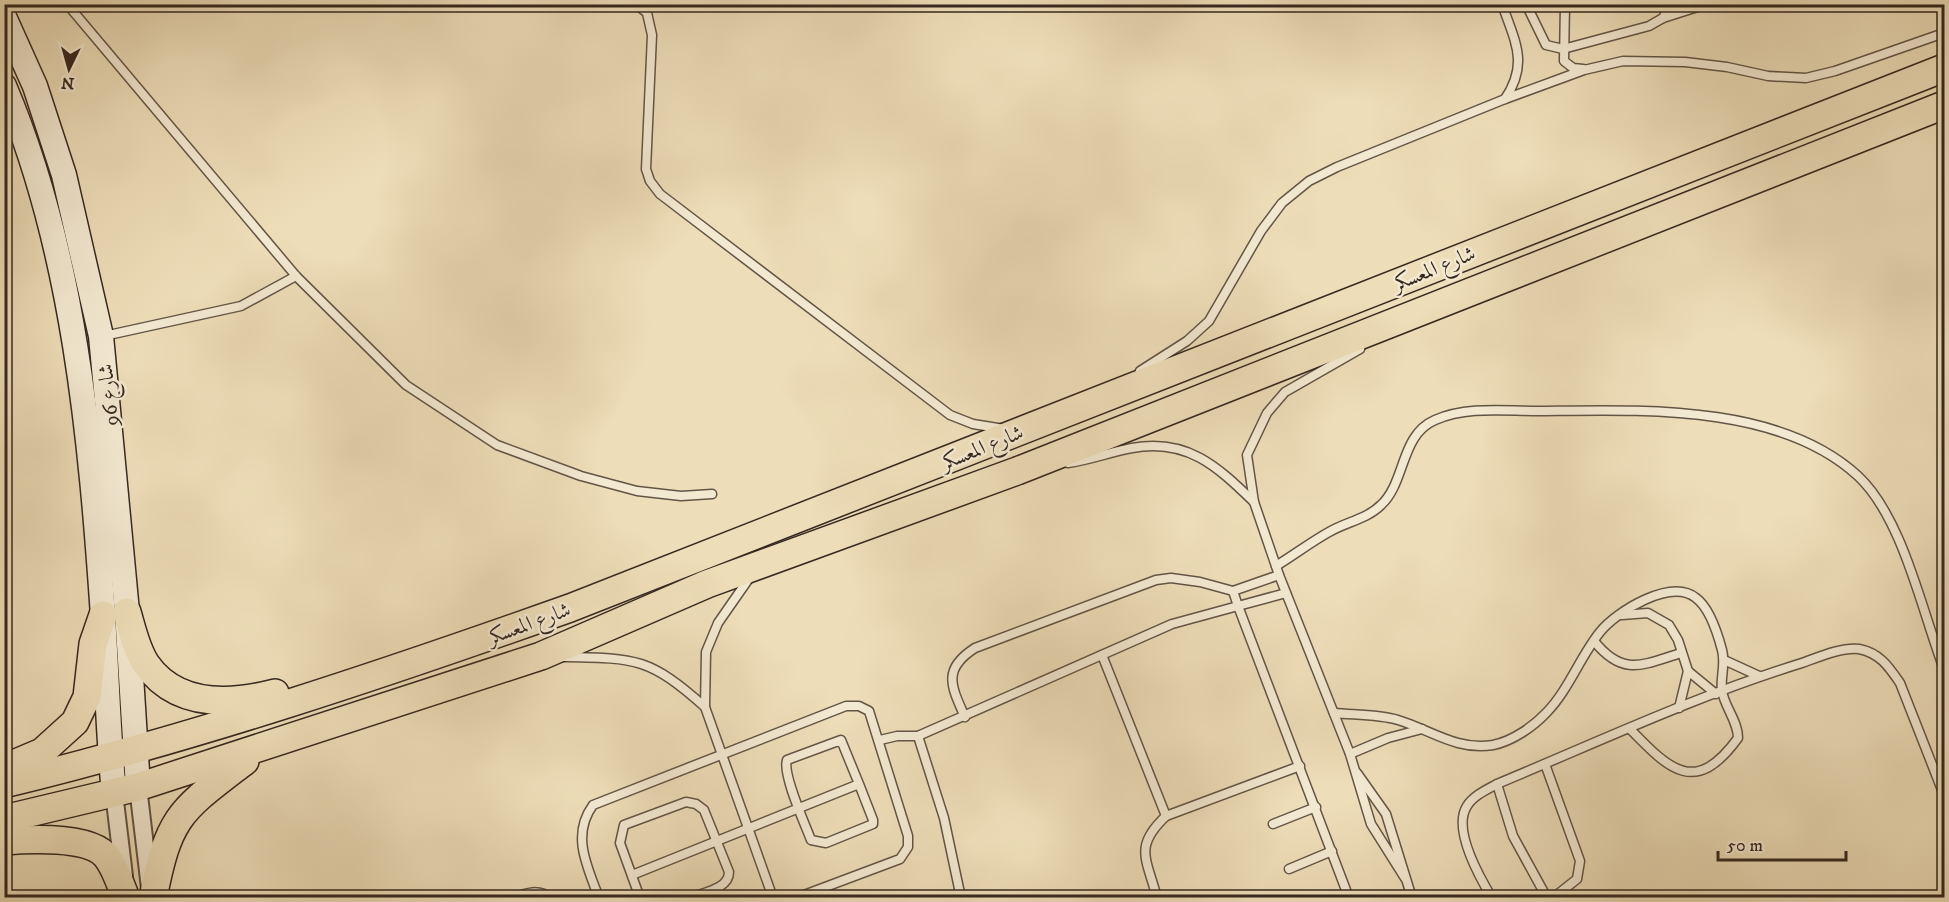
<svg xmlns="http://www.w3.org/2000/svg" width="1949" height="902" font-family="'IM FELL DW Pica',Amiri,serif">
  <style>
    .lines { fill: none; stroke-linecap: round; stroke-linejoin: round }
    .lane-casing { stroke: #635546; stroke-width: 11 }
    .street-casing { stroke: #635546; stroke-width: 20 }
    .secondary-casing { stroke: #352820; stroke-width: 27 }
    .primary-casing { stroke: #352820; stroke-width: 30 }
    .lane { stroke: #f3e9d1; stroke-width: 8 }
    .street { stroke: #f3e9d1; stroke-width: 16 }
    .secondary { stroke: #f3e9d1; stroke-width: 24 }
    .primary { stroke: #edddb8; stroke-width: 27 }
    .labels { text-anchor: middle; stroke-width: 5; stroke-linejoin: round; paint-order: stroke }
    .street-label { font-size: 21px; fill: #352820; stroke: #f3e9d1 }
  </style>
  <rect width="100%" height="100%" fill="#edddb8"/>
  <filter id="stains"><feTurbulence type="fractalNoise" baseFrequency=".00333" numOctaves="4"/><feColorMatrix values="0 0 0 0 .2 0 0 0 0 .09 0 0 0 0 .02 0 0 0 .5 -.17"/></filter>
  <radialGradient id="worn" r=".72"><stop offset=".6" stop-color="#630" stop-opacity="0"/><stop offset="1" stop-color="#630" stop-opacity=".3"/></radialGradient>
  <g class="lines">
    <!-- lane casing -->
    <g class="lane-casing">
      <g id="lane">
        <polyline points="67,4 296,276 406,385 497,445 581,476 637,491 681,496 712,494"/>
        <polyline points="636,4 647,13 652,35 646,169 650,181 660,194 950,415 973,424 1004,429"/>
        <path d="M1502,4C1515,42 1529,63 1505,99"/>
        <polyline points="1526,4 1546,45 1563,49 1649,26 1663,18 1670,4"/>
        <polyline points="1565,4 1564,61 1573,68 1583,69"/>
        <polyline points="1663,18 1707,4"/>
        <polyline points="104,336 241,306 296,276"/>
        <polyline points="1360,349 1285,392 1267,413 1247,455 1254,502 1279,575 1350,754 1371,824 1405,878"/>
        <polyline points="1140,371 1187,341 1209,321 1261,231 1282,203 1309,181 1337,167 1505,99 1584,70 1623,61 1685,62 1727,67 1768,76 1806,78 1835,71 1944,33"/>
        <path d="M1068,463C1090,460 1110,452 1132,448C1187,438 1217,466 1254,502"/>
        <path d="M1276,566C1294,555 1311,542 1329,532C1346,522 1367,519 1381,505C1406,482 1400,435 1435,420C1467,406 1504,411 1538,411C1639,410 1779,403 1858,476C1903,518 1922,612 1944,669"/>
        <polyline points="750,577 718,623 706,652 705,707 773,898"/>
        <polyline points="1286,593 1238,606 1349,898"/>
        <polyline points="1622,615 1648,613 1669,625 1678,640 1688,671 1679,708"/>
        <path d="M1594,641C1623,677 1642,665 1681,653"/>
        <path d="M1102,655L1166,816C1133,847 1147,859 1157,898"/>
        <path d="M562,657C635,658 649,657 705,707"/>
        <polyline points="1724,660 1759,676"/>
        <polyline points="1688,671 1716,694"/>
        <path d="M1334,713C1355,715 1378,714 1398,720C1431,730 1457,751 1493,745C1513,741 1534,726 1547,712C1569,689 1580,657 1600,632C1617,611 1671,578 1696,598C1710,608 1718,635 1722,650C1726,664 1720,678 1722,691C1725,708 1738,721 1738,738C1695,797 1669,769 1630,729"/>
        <path d="M965,717C951,686 942,669 975,648L1156,580L1171,578L1200,582L1233,591L1279,575"/>
        <polyline points="918,736 1172,624 1238,606 1233,591"/>
        <polyline points="880,740 897,736 918,736 944,818 961,898"/>
        <polyline points="1350,754 1388,738 1422,729"/>
        <polyline points="1545,764 1580,861 1577,879 1553,898"/>
        <polyline points="1357,773 1386,814 1412,898"/>
        <polyline points="1497,784 1513,836 1547,898"/>
        <polyline points="1166,816 1300,766"/>
        <polyline points="1273,824 1316,807"/>
        <polyline points="1289,869 1332,851"/>
        <path d="M632,875L859,784L873,820V824L826,843L811,840C805,824 782,774 787,760L841,740L859,784"/>
        <path d="M513,898C526,893 539,888 550,898"/>
        <path d="M599,898C587,866 571,835 593,805L846,706H859L869,711L908,836V847L900,859L796,898"/>
        <path d="M640,898L620,843L624,825L686,802L696,804L704,810L729,872C729,889 704,892 690,898"/>
        <path d="M1492,898C1480,878 1452,829 1467,806C1473,796 1486,790 1497,784C1598,742 1698,695 1802,663C1819,657 1841,647 1859,649C1880,653 1889,667 1900,683L1944,795"/>
      </g>
    </g>
    <!-- street casing -->
    <g class="street-casing">
      <g id="street">
        <polyline points="138,787 150,888"/>
        <polyline points="114,793 124,876"/>
      </g>
    </g>
    <!-- secondary casing -->
    <g class="secondary-casing">
      <g id="secondary">
        <polyline points="4,17 35,86 64,175 101,336 127,612 138,787"/>
        <path d="M4,86C74,250 91,440 103,616C107,675 108,734 114,793"/>
      </g>
    </g>
    <!-- primary casing -->
    <g class="primary-casing">
      <g id="primary">
        <path d="M127,612C132,629 136,649 146,664C176,707 229,705 275,693"/>
        <polyline points="4,768 42,752 75,722 87,697 93,644 103,615"/>
        <path d="M4,784C197,737 384,674 570,608L1944,68"/>
        <polyline points="4,819 138,787 541,656 707,584 1017,471 1944,105"/>
        <path d="M4,841C29,839 87,836 105,855C115,866 120,884 126,898"/>
        <path d="M153,898C169,815 180,811 245,761"/>
      </g>
    </g>
    <!-- lane -->
    <use href="#lane" class="lane"/>
    <!-- street -->
    <use href="#street" class="street"/>
    <!-- secondary -->
    <use href="#secondary" class="secondary"/>
    <!-- primary -->
    <use href="#primary" class="primary"/>
  </g>
  <g class="labels">
    <!-- street labels -->
    <g class="street-label">
      <text transform="translate(1434 268) rotate(-22)" y="7">شارع المعسكر</text>
      <text transform="translate(108 395) rotate(-96)" y="7">شارع 96</text>
      <text transform="translate(982 447) rotate(-22)" y="7">شارع المعسكر</text>
      <text transform="translate(529 623) rotate(-20)" y="7">شارع المعسكر</text>
    </g>
  </g>
  <!-- margin -->
  <rect width="1949" height="902" fill="none" stroke="#edddb8" stroke-width="24"/>
  <rect x="6" y="6" width="1937" height="890" fill="none" stroke="#352820" stroke-width="3"/>
  <rect x="12" y="12" width="1925" height="878" fill="none" stroke="#352820" stroke-width="1.5"/>
  <!-- north arrow -->
  <g transform="translate(69 69) rotate(185)" stroke="#f3e9d1" stroke-width="4.5" paint-order="stroke">
  <path d="M0-4.5L10 22L0 15L-10 22Z" fill="#352820"/>
  <text y="-9" font-size="16" font-weight="bold" text-anchor="middle" fill="#352820">N</text>
  </g>
  <!-- scale -->
  <path d="M1718 851v9h128v-9" fill="none" stroke="#352820" stroke-width="3"/>
  <text x="1727" y="851" font-size="18" fill="#352820" stroke="#f3e9d1" stroke-width="4.5" paint-order="stroke">50 m</text>
  <rect width="100%" height="100%" filter="url(#stains)"/>
  <rect width="100%" height="100%" fill="url(#worn)"/>
</svg>
